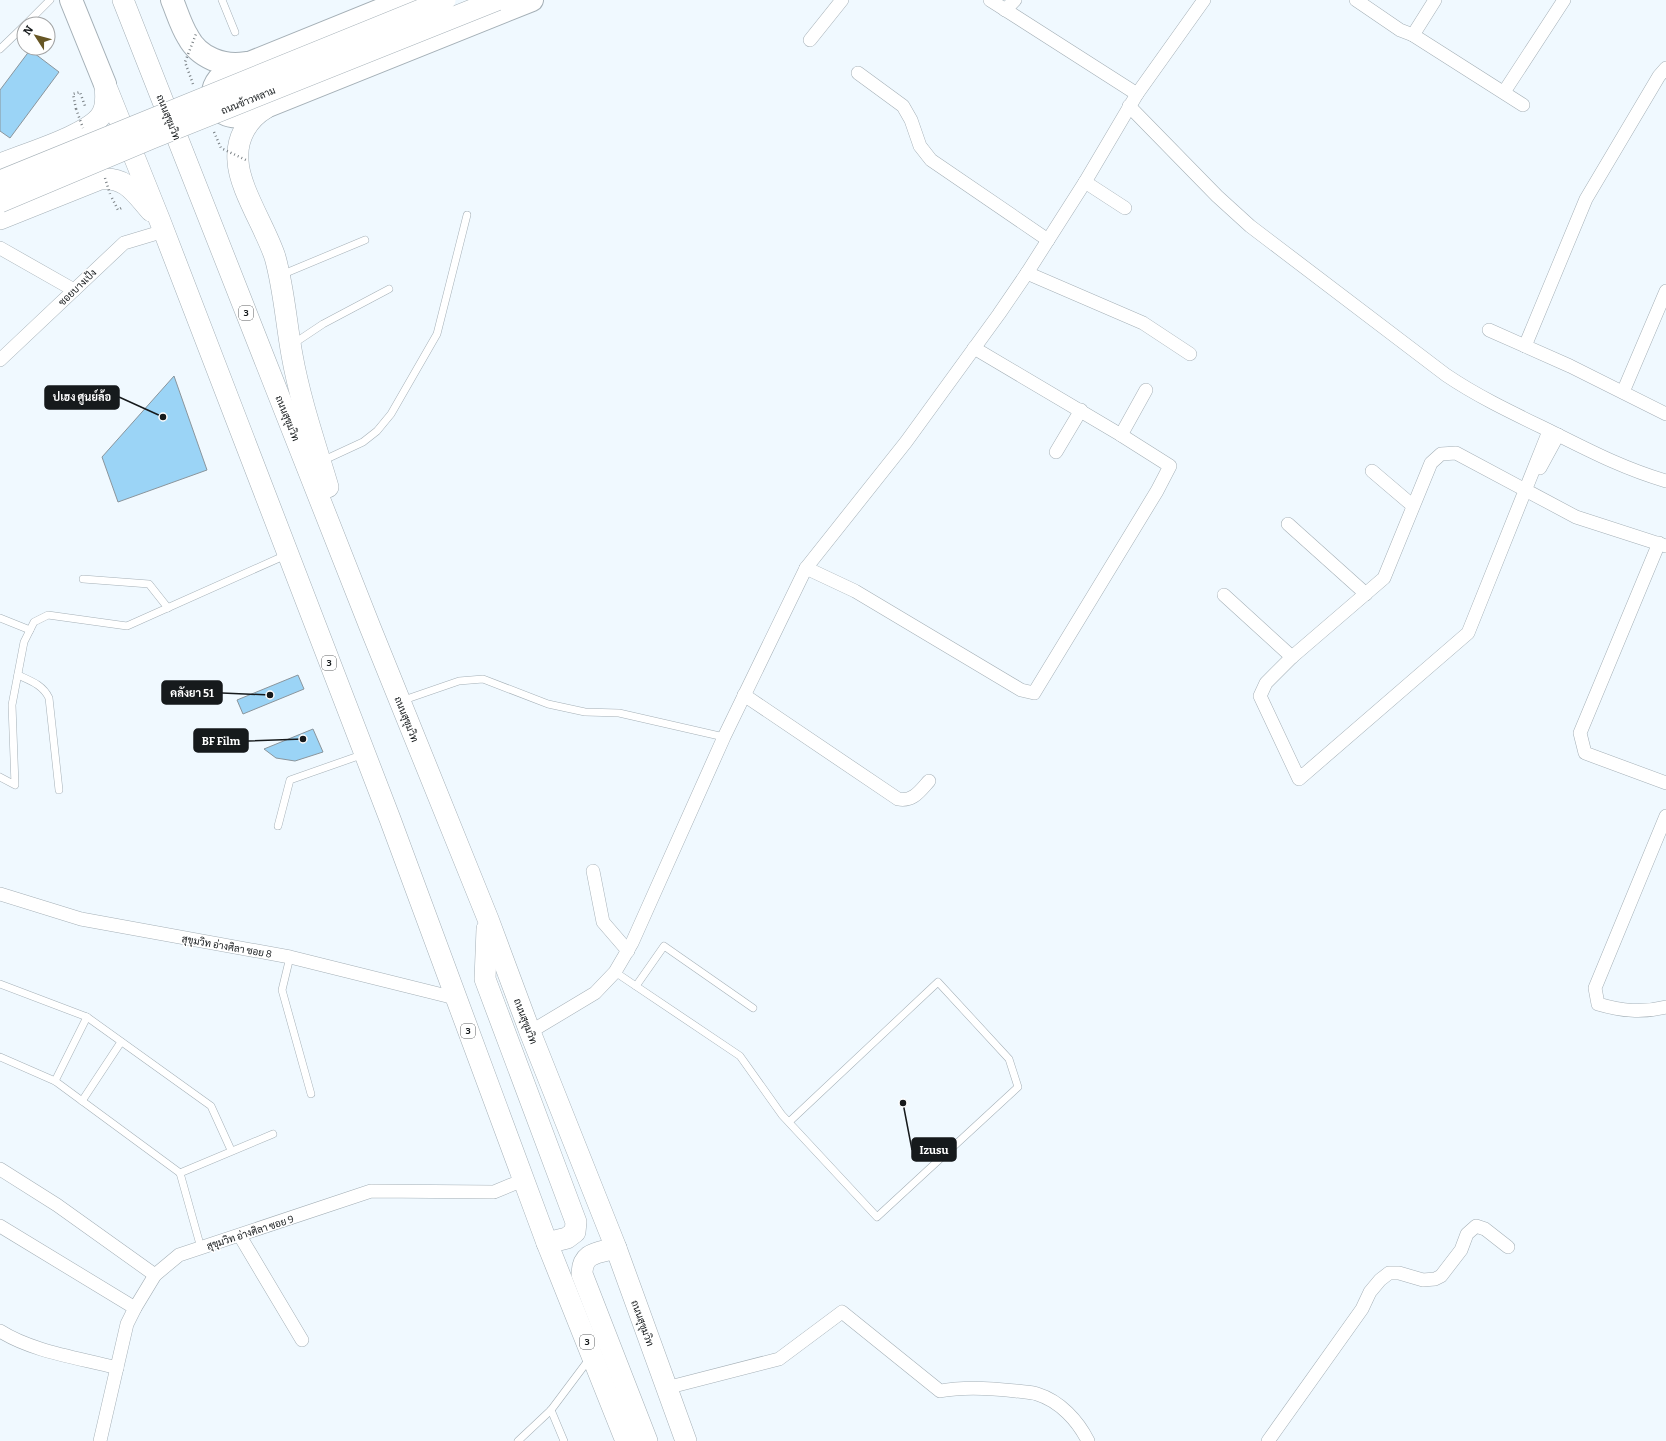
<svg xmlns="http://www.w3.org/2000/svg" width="1666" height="1441" font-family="Bitter,Sarabun,serif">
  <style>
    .building { fill: #9bd4f6; stroke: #8a959c }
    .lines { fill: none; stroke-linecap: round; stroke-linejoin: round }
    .lane-casing { stroke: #a5b0b7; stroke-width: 8 }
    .street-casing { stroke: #a5b0b7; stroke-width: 14 }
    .primary-casing { stroke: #a5b0b7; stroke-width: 22 }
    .highway-casing { stroke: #a5b0b7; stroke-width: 24 }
    .path { stroke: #7a8185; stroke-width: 2.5; stroke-dasharray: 1 3; stroke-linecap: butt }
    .lane { stroke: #fff; stroke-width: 7 }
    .street { stroke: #fff; stroke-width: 13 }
    .primary { stroke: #fff; stroke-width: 21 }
    .highway { stroke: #fff; stroke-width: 22 }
    .primary-bridge-casing { stroke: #a5b0b7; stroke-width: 22; stroke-linecap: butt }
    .path-bridge { stroke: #7a8185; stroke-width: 2.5; stroke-dasharray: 1 3; stroke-linecap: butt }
    .primary-bridge { stroke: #fff; stroke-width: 21 }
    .labels { text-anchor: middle; stroke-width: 3; stroke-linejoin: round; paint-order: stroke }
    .shield { fill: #fff; stroke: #5c5f60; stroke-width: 1 }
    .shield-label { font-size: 9px; font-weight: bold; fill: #161a1c }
    .street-label { font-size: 10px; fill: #161a1c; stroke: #fff }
    .leader { fill: none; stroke: #161a1c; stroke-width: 1.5 }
    .callout-dot { fill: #161a1c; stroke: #fff; stroke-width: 1.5 }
    .callout { fill: #161a1c; stroke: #161a1c; stroke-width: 1.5 }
    .callout-label { font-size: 11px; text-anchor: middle; font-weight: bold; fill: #fff }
  </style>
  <rect width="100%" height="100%" fill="#f0f9ff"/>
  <!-- building -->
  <g class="building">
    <polygon points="30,50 59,72 10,138 0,131 0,90"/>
    <polygon points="174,376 207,470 118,502 102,457"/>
    <polygon points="298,675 304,689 243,714 237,700"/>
    <polygon points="313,729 323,752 295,761 276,758 264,749"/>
  </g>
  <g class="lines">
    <!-- lane casing -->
    <g class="lane-casing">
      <g id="lane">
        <polyline points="222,0 235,32"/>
        <polyline points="26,24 50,0"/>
        <polyline points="0,49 24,26"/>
        <polyline points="281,275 365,240"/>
        <polyline points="293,344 323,324 389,289"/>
        <polyline points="322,461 363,442 377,431 391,414 437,334 467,215"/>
        <polyline points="83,579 149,584 168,608"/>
        <polyline points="0,618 30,630"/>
        <path d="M18,675C31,681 43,685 49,698L59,790"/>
        <polyline points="401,701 459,681 483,679 548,704 585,712 619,713 724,737"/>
        <polyline points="0,777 15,785 12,705 24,642 34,622 48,615 127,626 286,555"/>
        <polyline points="278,826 290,780 364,754"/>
        <polyline points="290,957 282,990 311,1094"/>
        <polyline points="615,972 740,1056 782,1115 877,1217 1018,1087 1009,1059 938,982 789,1122"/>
        <polyline points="0,984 87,1017 211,1106 231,1150"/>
        <polyline points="636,986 664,946 753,1008"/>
        <polyline points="0,1057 55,1081 180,1173"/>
        <polyline points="55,1081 87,1017"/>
        <polyline points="82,1101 121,1042"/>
        <polyline points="201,1248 180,1173 273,1134"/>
        <polyline points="551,1410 564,1441"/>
        <polyline points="518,1441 551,1410 590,1358"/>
      </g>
    </g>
    <!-- street casing -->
    <g class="street-casing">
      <g id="street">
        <polyline points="990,0 1137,94"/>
        <polyline points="1356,0 1400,30 1413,35 1523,105"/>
        <polyline points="1005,10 1015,0"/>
        <polyline points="1413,35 1435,0"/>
        <polyline points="810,40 842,0"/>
        <polyline points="858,73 903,106 911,120 920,146 931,160 1048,240"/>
        <polyline points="1504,92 1564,0"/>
        <path d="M1129,106L1217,196L1250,226L1446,375C1480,398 1517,415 1554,433C1592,452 1625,469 1666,481"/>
        <polyline points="1085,182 1125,208"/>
        <polyline points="0,248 74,290"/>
        <polyline points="1027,273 1143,323 1190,354"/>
        <polyline points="1489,330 1570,366 1666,414"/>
        <polyline points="1525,346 1586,199 1659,76 1666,68"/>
        <polyline points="0,360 124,243 164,231"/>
        <polyline points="1623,392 1666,291"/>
        <polyline points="1549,431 1468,633 1299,779 1260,696 1266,683 1292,657 1384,578 1431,463 1441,454 1456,453 1576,517 1666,546"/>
        <polyline points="1121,435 1146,390"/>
        <polyline points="1056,452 1081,410"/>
        <polyline points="1540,468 1558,435"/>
        <polyline points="1372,471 1412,505"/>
        <polyline points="1288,524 1366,594"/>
        <polyline points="1659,543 1580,733 1585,753 1666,783"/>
        <polyline points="806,568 855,591 1021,690 1034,693 1157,491 1170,466 1121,435 974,348"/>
        <polyline points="1224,595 1292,657"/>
        <path d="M744,695L898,799C913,802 920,791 929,781"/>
        <path d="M1666,816L1595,988L1598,1004C1622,1011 1642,1013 1666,1007"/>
        <polyline points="593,871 603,922 628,951"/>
        <polyline points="0,894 81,919 290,957 455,998"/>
        <polyline points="530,1032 595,993 615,972 632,943 724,737 806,568 906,442 999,314 1027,273 1085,182 1137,94 1204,0"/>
        <polyline points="0,1169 57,1205 155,1275"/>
        <polyline points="0,1226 135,1308"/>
        <polyline points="240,1236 302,1340"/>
        <path d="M0,1331C33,1352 80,1358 117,1368"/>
        <path d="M666,1388L779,1359L842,1312L940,1391C965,1386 991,1388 1016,1391C1023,1392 1031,1392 1037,1394C1060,1401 1078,1421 1088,1441"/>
        <polyline points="100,1441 127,1324 135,1308 155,1275 179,1255 371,1191 494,1192 523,1180"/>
        <polyline points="1268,1441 1362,1309 1370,1292 1380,1280 1389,1273 1399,1273 1423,1280 1435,1279 1441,1276 1461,1250 1467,1234 1476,1226 1485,1229 1508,1247"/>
      </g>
    </g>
    <!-- primary casing -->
    <g class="primary-casing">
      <g id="primary">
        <polyline points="123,0 370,627 488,919 530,1032 616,1248 686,1441"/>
        <polyline points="105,84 160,221 390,819 547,1243 626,1441"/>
        <path d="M266,108C247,119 236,139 238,161C239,188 266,229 275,257C284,289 286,322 292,355C300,400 315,443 328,487"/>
        <path d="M0,164C24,154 90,135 102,114C107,105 106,95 105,86"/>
        <path d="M0,219L100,179C127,177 135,193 151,211"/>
        <polyline points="487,929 485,979 576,1222 575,1232 567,1238 547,1243"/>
        <path d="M616,1248C598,1253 582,1252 582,1274L647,1441"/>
      </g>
    </g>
    <!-- highway casing -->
    <g class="highway-casing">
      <g id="highway">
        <polyline points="71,0 105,84"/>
        <path d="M172,0C177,12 181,26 188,37C199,58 224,67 246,63"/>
        <path d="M405,0L227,72C201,88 213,121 243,116L532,0"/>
      </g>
    </g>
    <!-- path -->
    <g class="path">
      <polyline points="76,109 73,94 80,92 85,106"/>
      <polyline points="112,198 118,210 123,207"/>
    </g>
    <!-- lane -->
    <use href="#lane" class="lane"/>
    <!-- street -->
    <use href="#street" class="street"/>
    <!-- primary -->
    <use href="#primary" class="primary"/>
    <!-- highway -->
    <use href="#highway" class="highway"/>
    <!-- primary-bridge casing -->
    <g class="primary-bridge-casing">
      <g id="primary-bridge">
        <polyline points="0,181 445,0"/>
        <polyline points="0,202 152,138 497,0"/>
      </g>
    </g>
    <!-- path-bridge -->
    <g class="path-bridge">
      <polyline points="193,84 185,62 196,34"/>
      <polyline points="76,109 83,128"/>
      <polyline points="214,132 221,148 248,161"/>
      <polyline points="105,178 110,194"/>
    </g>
    <!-- primary-bridge -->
    <use href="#primary-bridge" class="primary-bridge"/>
  </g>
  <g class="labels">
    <!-- shield labels -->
    <g class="shield">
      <rect x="239" y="306" width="14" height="14" rx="3"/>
      <rect x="322" y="656" width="14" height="14" rx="3"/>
      <rect x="461" y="1024" width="14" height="14" rx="3"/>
      <rect x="580" y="1335" width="14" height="14" rx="3"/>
    </g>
    <g class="shield-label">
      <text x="246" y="316">3</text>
      <text x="329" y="666">3</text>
      <text x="468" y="1034">3</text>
      <text x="587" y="1345">3</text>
    </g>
    <!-- street labels -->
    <g class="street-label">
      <text transform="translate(248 100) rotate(-22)" y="4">ถนนข้าวหลาม</text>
      <text transform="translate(169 117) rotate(68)" y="4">ถนนสุขุมวิท</text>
      <text transform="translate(77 287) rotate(-44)" y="4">ซอยบางเป้ง</text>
      <text transform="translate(288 418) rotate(68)" y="4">ถนนสุขุมวิท</text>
      <text transform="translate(407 719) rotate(68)" y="4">ถนนสุขุมวิท</text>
      <text transform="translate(227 946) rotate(10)" y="4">สุขุมวิท อ่างศิลา ซอย 8</text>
      <text transform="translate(526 1021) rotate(69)" y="4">ถนนสุขุมวิท</text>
      <text transform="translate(250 1232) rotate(-18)" y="4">สุขุมวิท อ่างศิลา ซอย 9</text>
      <text transform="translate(643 1323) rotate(70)" y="4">ถนนสุขุมวิท</text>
    </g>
  </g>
  <!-- callouts -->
  <path class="leader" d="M163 417L119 397M270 695L222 693M303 739L248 741M903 1103L912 1150"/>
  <g class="callout-dot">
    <circle cx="163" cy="417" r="4"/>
    <circle cx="270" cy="695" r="4"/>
    <circle cx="303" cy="739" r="4"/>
    <circle cx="903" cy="1103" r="4"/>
  </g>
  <g class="callout">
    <rect x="45" y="386" width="74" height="23" rx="4"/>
    <rect x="162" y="681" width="60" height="23" rx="4"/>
    <rect x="194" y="729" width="54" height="23" rx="4"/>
    <rect x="912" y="1138" width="44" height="23" rx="4"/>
  </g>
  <g class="callout-label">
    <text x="82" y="401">ปเฮง ศูนย์ล้อ</text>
    <text x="192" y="697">คลังยา 51</text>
    <text x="221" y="745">BF Film</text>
    <text x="934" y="1154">Izusu</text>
  </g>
  <!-- north arrow -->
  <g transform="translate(36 36) rotate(306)"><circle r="19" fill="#ffffff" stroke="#a2a3a4"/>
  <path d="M0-3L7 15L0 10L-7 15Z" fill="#675624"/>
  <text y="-6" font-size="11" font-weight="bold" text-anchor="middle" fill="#161a1c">N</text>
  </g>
</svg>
